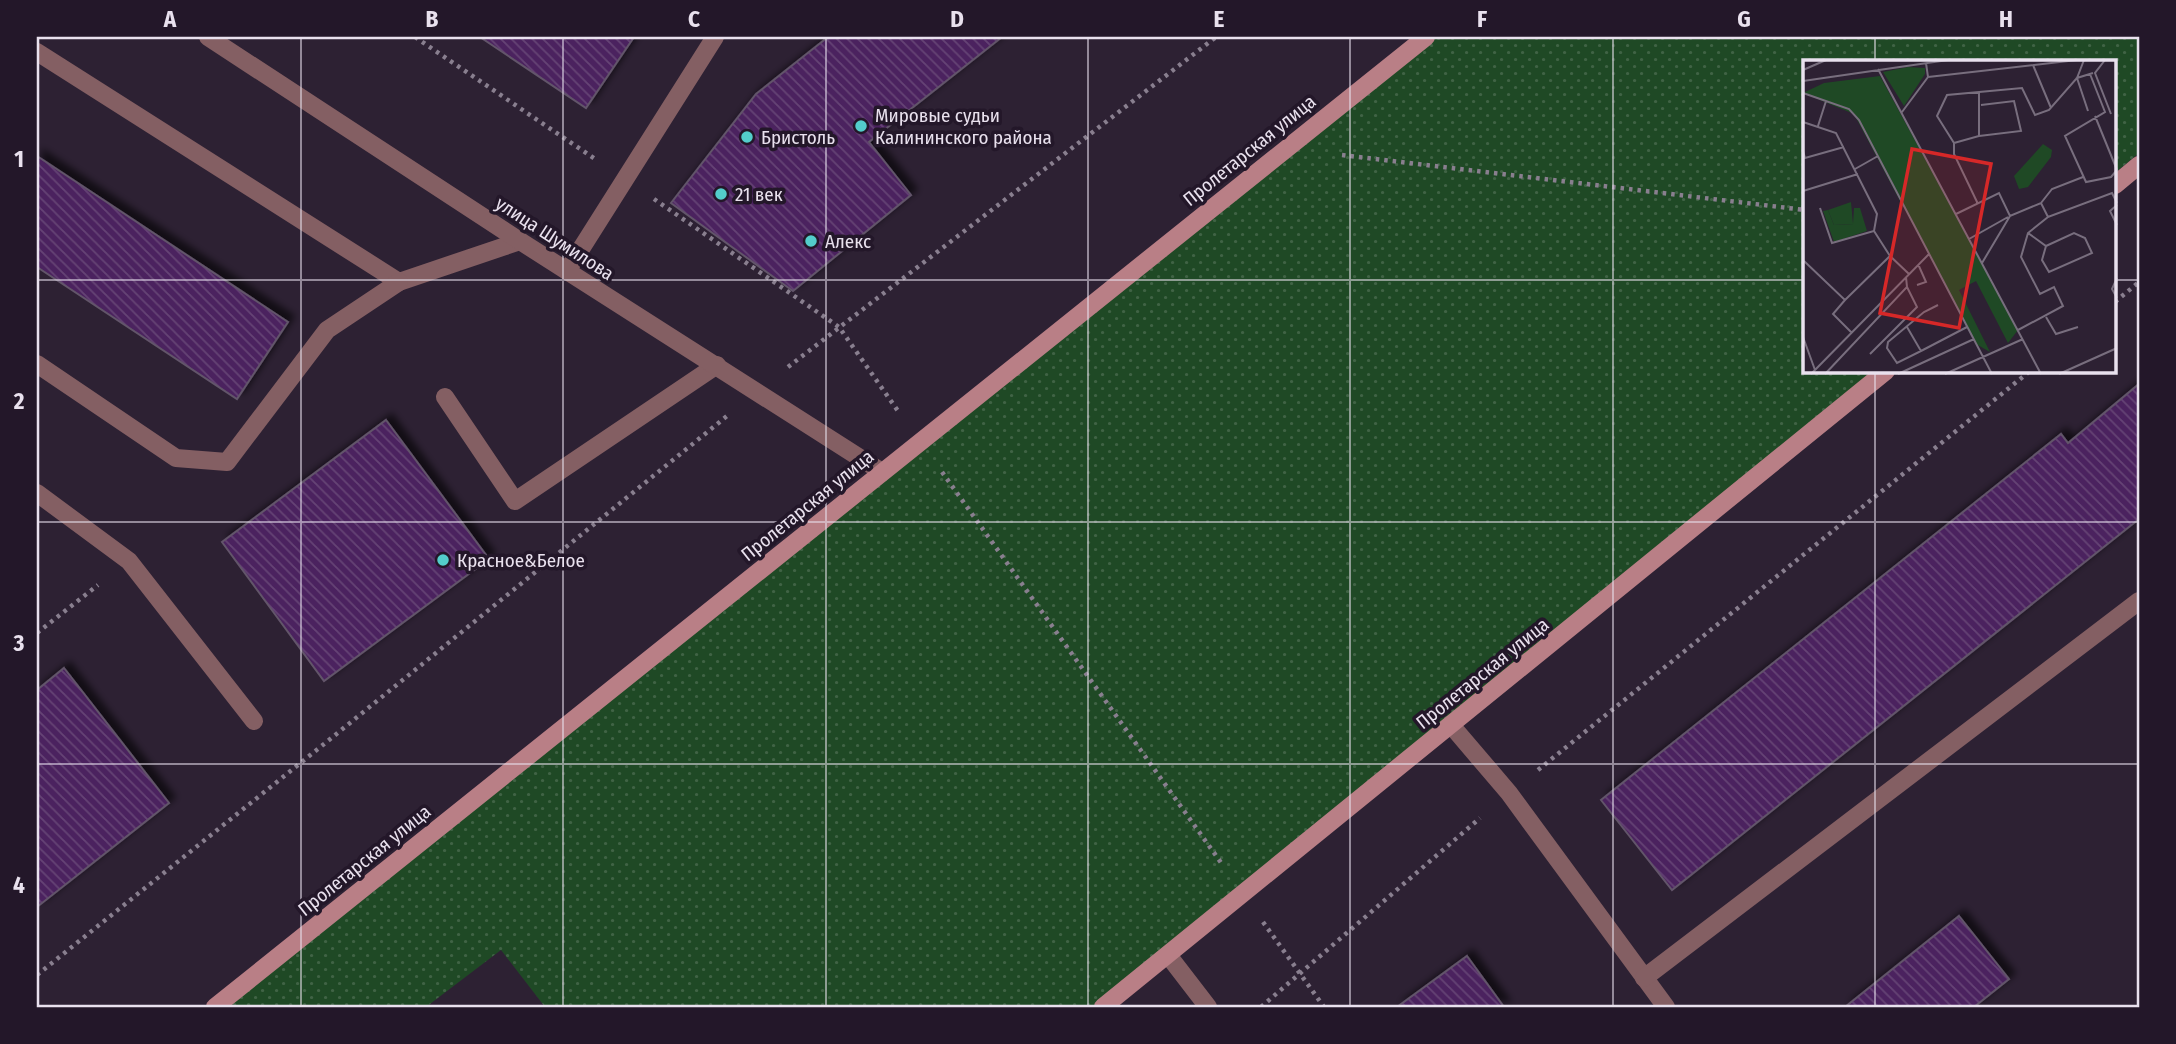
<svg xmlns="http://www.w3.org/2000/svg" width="2176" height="1044" font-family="'Fira Sans Condensed',sans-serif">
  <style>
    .grass { fill: url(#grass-dots) }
    .building { fill: url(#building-back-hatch); stroke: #62546a; stroke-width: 2; filter: url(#shadow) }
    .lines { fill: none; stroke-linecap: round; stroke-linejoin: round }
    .path { stroke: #897f8f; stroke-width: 4.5; stroke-dasharray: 3.5 5; stroke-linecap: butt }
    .lane { stroke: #845f63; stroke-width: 18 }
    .street { stroke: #845f63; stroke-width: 18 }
    .secondary { stroke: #b97f86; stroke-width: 18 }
    .grid { fill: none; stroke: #e9e1ee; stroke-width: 2; stroke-opacity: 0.55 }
    .poi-dot { fill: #53cdcb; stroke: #231729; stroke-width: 2.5 }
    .labels { text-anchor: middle; stroke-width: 7; stroke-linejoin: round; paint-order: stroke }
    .poi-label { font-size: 19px; fill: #e9e1ee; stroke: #231729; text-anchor: start }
    .street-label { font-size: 19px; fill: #e9e1ee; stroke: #231729 }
    .inset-road { fill: none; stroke: #786e7e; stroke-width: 2 }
    .view { fill: #d62828; fill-opacity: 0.15; stroke: #d62828; stroke-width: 3.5 }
    .inset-edge { fill: none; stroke: #e9e1ee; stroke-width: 3.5 }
    .neatline { fill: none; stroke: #e9e1ee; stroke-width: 2.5 }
    .grid-label { font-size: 23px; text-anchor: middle; font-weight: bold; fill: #e9e1ee }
  </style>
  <defs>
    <pattern id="grass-dots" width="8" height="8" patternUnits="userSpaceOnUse" patternTransform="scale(1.75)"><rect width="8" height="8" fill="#1f4925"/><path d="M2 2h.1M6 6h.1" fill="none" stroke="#406345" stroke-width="1.8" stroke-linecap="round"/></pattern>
    <pattern id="building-back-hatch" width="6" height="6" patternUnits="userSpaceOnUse" patternTransform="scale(1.75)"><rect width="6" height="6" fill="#4b235e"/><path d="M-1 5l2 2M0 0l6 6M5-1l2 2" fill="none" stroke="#654375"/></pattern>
    <filter id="shadow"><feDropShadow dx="6" dy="-6" stdDeviation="3.5" flood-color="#0009"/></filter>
  </defs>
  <rect width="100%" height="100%" fill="#2d2133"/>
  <!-- grass -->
  <polygon class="grass" points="1432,37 2139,37 2139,153 2115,173 2115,61 1805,61 1805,371 1875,371 1103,1007 545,1007 501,950 426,1007 216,1007"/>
  <!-- building -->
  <g class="building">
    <polygon points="480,37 634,37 586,108"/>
    <polygon points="828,37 1002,37 869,142 911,195 793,291 671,203 756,94"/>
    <polygon points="37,156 288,322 237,399 37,267"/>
    <polygon points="2139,384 2139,519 1672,890 1601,800 2061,434 2068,443"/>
    <polygon points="386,420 489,559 324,681 222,542"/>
    <polygon points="64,668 169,803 37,907 37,690"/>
    <polygon points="1959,916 2009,979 1974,1007 1845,1007"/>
    <polygon points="1467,956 1504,1007 1397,1007"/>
  </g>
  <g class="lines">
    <!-- path -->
    <g class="path">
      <polyline points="415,37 595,159"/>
      <polyline points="1342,155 1805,210"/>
      <polyline points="654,199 839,327 898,411"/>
      <polyline points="2115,302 2139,282"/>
      <polyline points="788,367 1216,37"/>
      <polyline points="942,472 1222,864"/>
      <polyline points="37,633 98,585"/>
      <polyline points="1538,770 2030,371"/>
      <polyline points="1263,922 1324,1007"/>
      <polyline points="37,975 329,740 727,416"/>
      <polyline points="1261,1007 1480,818"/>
    </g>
    <!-- lane -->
    <g class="lane">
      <polyline points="37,52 399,282 520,241"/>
      <polyline points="567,271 715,37"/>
      <polyline points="37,364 176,458 227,462 327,330 399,282"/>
      <polyline points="445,397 515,501 717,365"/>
      <polyline points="37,493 129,561 254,721"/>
      <polyline points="1451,725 1509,793 1666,1007"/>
      <polyline points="1168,955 1208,1007"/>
      <polyline points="1644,978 2139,601"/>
    </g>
    <!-- street -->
    <polyline class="street" points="208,37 520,241 882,472"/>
    <!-- secondary -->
    <g class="secondary">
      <polyline points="2115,185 2139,165"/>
      <polyline points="215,1007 1426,37"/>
      <polyline points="1103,1007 1886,371"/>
    </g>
  </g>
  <!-- grid -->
  <path class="grid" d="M301,37V1007M563,37V1007M826,37V1007M1088,37V1007M1350,37V1007M1613,37V1007M1875,37V61M37,280H1805M2115,280H2139M1875,371V1007M37,522H2139M37,764H2139"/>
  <!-- markers -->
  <g class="poi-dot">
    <circle cx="861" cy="126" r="7"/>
    <circle cx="747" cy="137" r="7"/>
    <circle cx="721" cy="194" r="7"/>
    <circle cx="811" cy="241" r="7"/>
    <circle cx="443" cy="560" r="7"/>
  </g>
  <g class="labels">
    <!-- poi labels -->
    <g class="poi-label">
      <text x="875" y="122">Мировые судьи<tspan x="875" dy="22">Калининского района</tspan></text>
      <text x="761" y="144">Бристоль</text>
      <text x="735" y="201">21 век</text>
      <text x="825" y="248">Алекс</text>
      <text x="457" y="567">Красное&amp;Белое</text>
    </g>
    <!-- street labels -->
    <g class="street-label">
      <text transform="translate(1249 150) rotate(-39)" y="7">Пролетарская улица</text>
      <text transform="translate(555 238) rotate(33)" y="7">улица Шумилова</text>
      <text transform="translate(807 505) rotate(-39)" y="7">Пролетарская улица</text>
      <text transform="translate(1482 673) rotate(-39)" y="7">Пролетарская улица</text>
      <text transform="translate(364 860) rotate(-39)" y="7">Пролетарская улица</text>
    </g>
  </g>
  <!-- overview -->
  <g transform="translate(1803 60)">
    <rect width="313" height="313" fill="#2d2133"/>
    <path d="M105,7L122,8V14L101,46L80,12ZM77,16L215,270L205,283L173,221L156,230L187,292L173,284L51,54L0,33L21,23Z" fill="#1f4925"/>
    <path d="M51,148H57L64,171L31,182L20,151L25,150L31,165L50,164Z" fill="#1f4925"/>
    <path d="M48,142L50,164L31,165L25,150Z" fill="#1f4925"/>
    <path d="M240,84L249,90L248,97L225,127L216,129L211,116Z" fill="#1f4925"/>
    <path class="inset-road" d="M302,0L292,13L308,54M230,5L248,48M75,9L238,314M0,10L23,0M287,14L302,52L262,76L283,122L308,117L314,110M125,17L274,0M0,21L145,0M0,33L46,49L56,60L189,314M285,51L274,18L290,13M99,52L125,17L123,3M292,56L314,110M0,62L33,73L74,154L71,171L29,183L17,148M15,66L23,41M176,76L218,71L211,41L178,45M151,83L176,76V32M0,91L2,98L41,87M52,109L75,96M0,131L55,114M238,143L249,129L280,117M175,144L151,94V83L134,56L144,35L219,28L232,55L246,50L274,18L281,0M314,145L307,151L314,165M153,154L196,133L207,156L238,143L245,157L309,133L314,143M71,171L87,196M225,173L243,186L271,173L282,178L289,193L246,212L239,200L243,186M166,179L205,157M1,201L42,240L30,254L49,273M179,203L207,156M314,218L309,229L314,238M114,225L123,222L115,204M42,240L87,196L106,214M243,257L253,274L275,267M104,267L118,291L94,303L84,288L85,282L121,252L135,245M215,270L260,246L251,227L237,234L218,197L225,173L245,157M0,277L12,310M118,291L164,267M67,294L114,247L104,227M8,314L126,194M22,314L104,227L103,217M95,314L171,279M142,314L220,279M256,314L314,288"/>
    <path class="view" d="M109,89L188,104L156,268L77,253Z"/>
    <rect width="313" height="313" class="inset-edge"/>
  </g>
  <!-- border -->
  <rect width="2176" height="1044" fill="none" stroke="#231729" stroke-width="77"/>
  <rect x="38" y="38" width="2100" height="968" class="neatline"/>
  <g class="grid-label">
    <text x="170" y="27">A</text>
    <text x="432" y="27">B</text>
    <text x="694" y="27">C</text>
    <text x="957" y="27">D</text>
    <text x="1219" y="27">E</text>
    <text x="1482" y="27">F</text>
    <text x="1744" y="27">G</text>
    <text x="2006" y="27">H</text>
    <text x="19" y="167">1</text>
    <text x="19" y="409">2</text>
    <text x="19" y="651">3</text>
    <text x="19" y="893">4</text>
  </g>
</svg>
